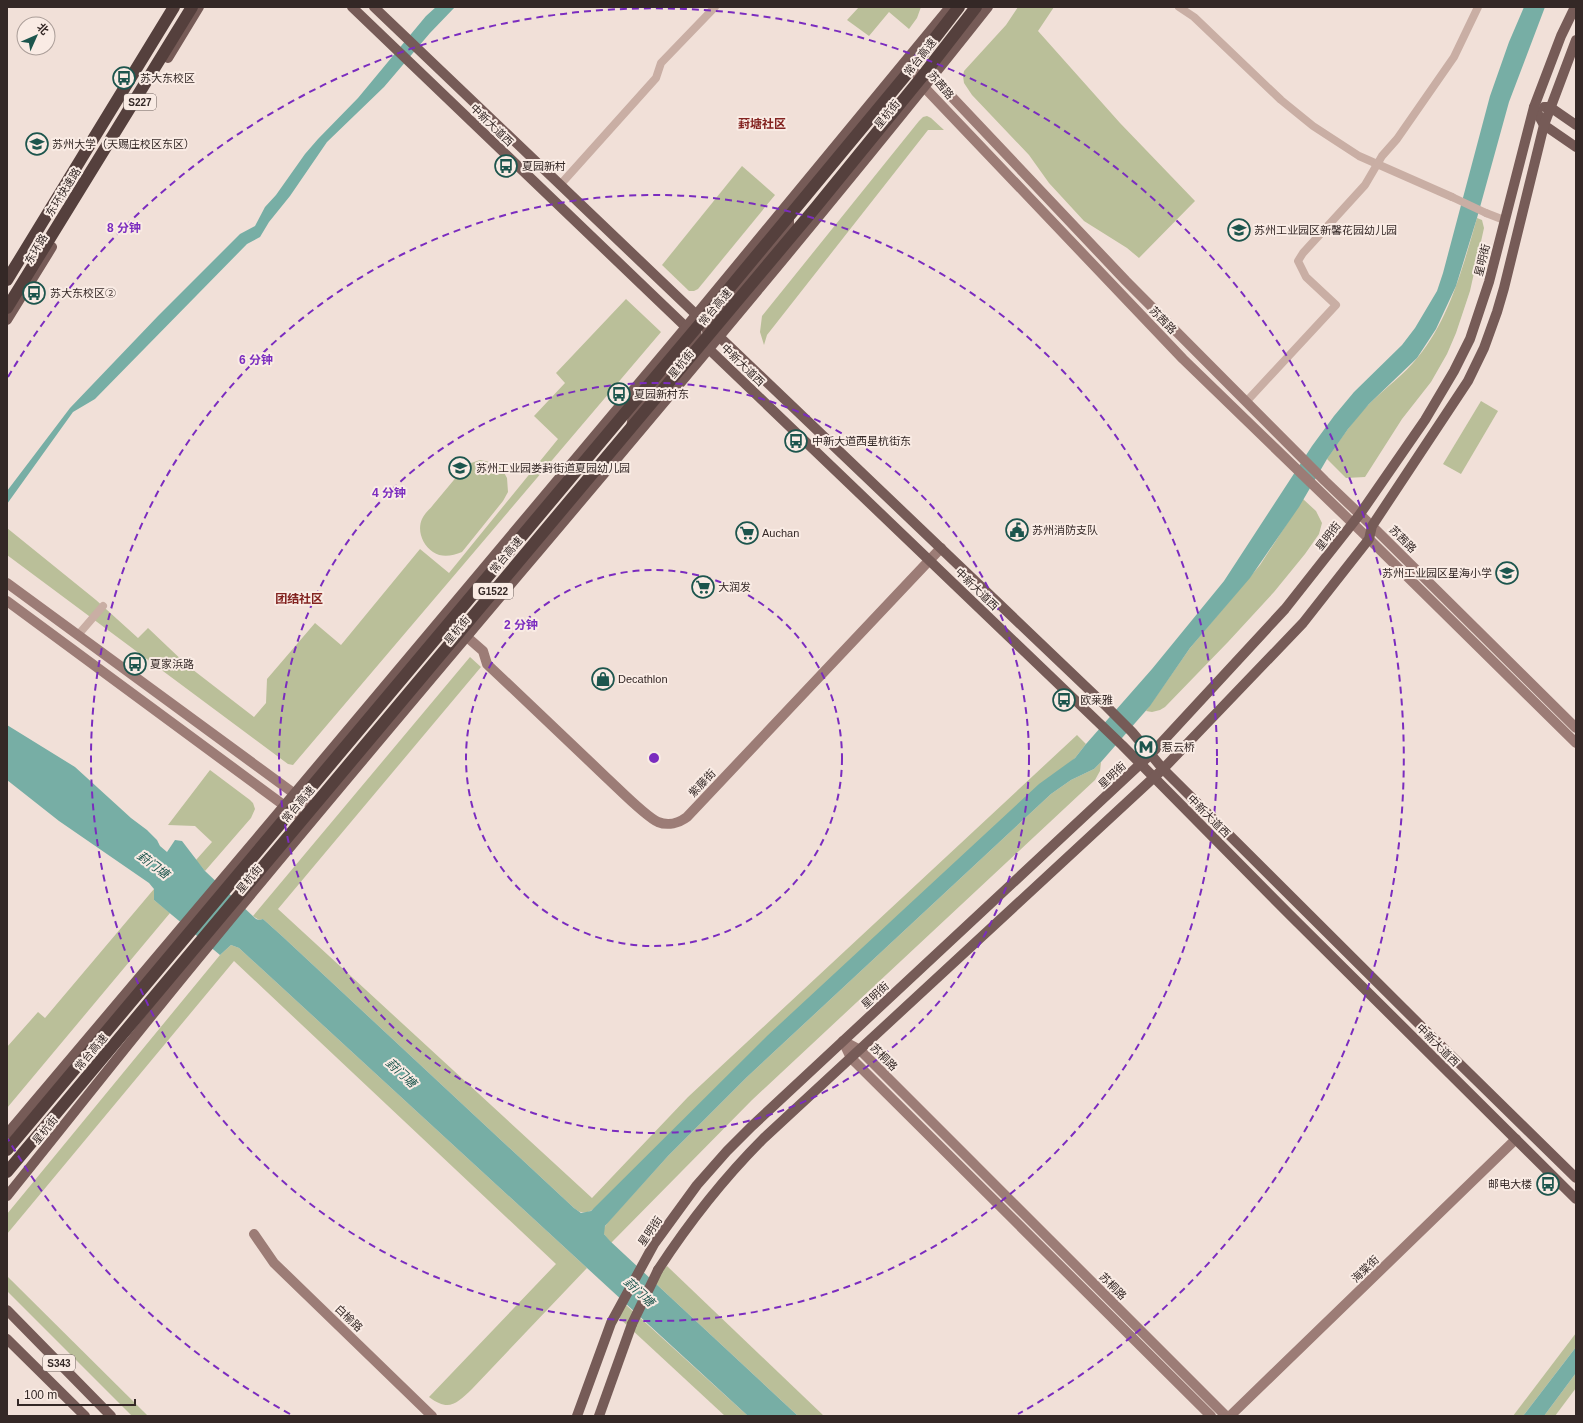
<svg xmlns="http://www.w3.org/2000/svg" width="1583" height="1423" font-family="Arial,'Noto Sans SC',sans-serif">
  <style>
    .green { fill: #babf99 }
    .water { fill: #77aea5 }
    .lines { fill: none; stroke-linecap: round; stroke-linejoin: round }
    .street { stroke: #c9aea4; stroke-width: 8 }
    .secondary { stroke: #9c7c76; stroke-width: 10 }
    .primary { stroke: #765b57; stroke-width: 10 }
    .street-bridge { stroke: #c9aea4; stroke-width: 8 }
    .primary-bridge { stroke: #765b57; stroke-width: 10 }
    .highway-bridge { stroke: #55403d; stroke-width: 12 }
    .ring { fill: none; stroke: #7b2cbf; stroke-width: 2; stroke-dasharray: 7 5 }
    .labels { text-anchor: middle; stroke-width: 4; stroke-linejoin: round; paint-order: stroke }
    .shield { fill: #f9ebe4; stroke: #6f625f; stroke-width: 1 }
    .shield-label { font-size: 10px; font-weight: bold; fill: #342826 }
    .street-label { font-size: 11px; fill: #342826; stroke: #f9ebe4 }
    .poi-label { font-size: 11px; fill: #342826; stroke: #f9ebe4; text-anchor: start }
    .neighbourhood-label { font-size: 12px; font-weight: bold; fill: #832320; stroke: #f9ebe4 }
    .water-label { font-size: 12px; font-style: italic; fill: #1c554d; stroke: #f9ebe4 }
    .centre { fill: #7b2cbf; stroke: #f9ebe4; stroke-width: 2 }
    .ring-label { font-size: 12px; text-anchor: middle; font-weight: bold; fill: #7b2cbf; stroke: #f9ebe4; stroke-width: 4; stroke-linejoin: round; paint-order: stroke }
  </style>
  <rect width="100%" height="100%" fill="#f1e0d8"/>
  <!-- green -->
  <g class="green">
    <polygon points="859,7 921,7 917,18 909,29 889,12 869,36 847,20"/>
    <polygon points="1018,7 1054,7 1038,31 1120,123 1195,201 1139,258 1127,248 1084,221 1049,183 1029,155 972,95 964,83 963,76 964,71 1006,25"/>
    <polygon points="927,116 931,118 944,130 928,130 767,335 764,345 760,332 762,316 919,121 923,117"/>
    <polygon points="742,166 775,195 698,289 694,291 689,291 662,265"/>
    <path d="M1477,218L1482,220L1484,228L1470,291L1456,333L1447,354L1431,382L1402,419L1365,477L1346,478L1327,459C1340,440 1353,420 1369,404C1385,388 1404,375 1418,357C1450,318 1463,266 1477,218Z"/>
    <polygon points="626,299 661,332 293,765 288,764 7,555 7,528 96,600 138,638 148,628 188,666 254,717 266,703 267,679 315,623 341,645 420,549 449,573 558,439 534,416 565,383 556,373"/>
    <polygon points="1481,401 1498,411 1461,474 1443,464"/>
    <path d="M480,460L495,463L502,469L507,478L508,492L503,501L462,552C452,556 442,558 433,552C422,545 417,530 422,519C424,514 430,509 433,505C443,493 453,481 463,469L471,463Z"/>
    <polygon points="1303,499 1316,511 1322,523 1319,534 1305,554 1274,592 1228,642 1165,707 1160,710 1152,712 1146,711 1190,648 1260,565"/>
    <path d="M470,657L481,667L278,909L592,1198L688,1097L1077,735L1086,744L1075,758L595,1208C587,1214 581,1214 574,1208L282,936L263,919L259,920L253,916Z"/>
    <polygon points="1101,762 1100,771 1095,780 752,1100 611,1243 604,1234 604,1228 608,1222 668,1156 747,1077 1051,794 1071,780 1094,769"/>
    <polygon points="210,770 250,800 253,803 255,809 251,818 205,871 196,860 212,842 195,826 168,825"/>
    <polygon points="154,889 154,900 170,913 7,1108 7,1047 38,1012 45,1018"/>
    <path d="M231,945L239,948L587,1268L472,1389C456,1404 449,1412 429,1397L556,1264L234,961L7,1234V1214L220,955Z"/>
    <polygon points="667,1266 824,1416 798,1416 653,1281"/>
    <polygon points="7,1276 148,1416 132,1416 7,1291"/>
    <polygon points="626,1305 748,1416 725,1416 617,1316"/>
    <polygon points="1576,1333 1576,1347 1523,1416 1513,1416"/>
    <polygon points="1576,1373 1576,1388 1555,1416 1544,1416"/>
  </g>
  <!-- water -->
  <g class="water">
    <polygon points="436,7 455,7 430,33 384,87 327,142 290,196 269,222 260,237 247,244 95,399 73,412 7,504 7,491 70,408 158,316 240,234 255,226 265,207 276,195 305,154 318,139 358,98 426,16"/>
    <polygon points="1524,7 1545,7 1509,102 1477,218 1456,286 1436,329 1417,358 1369,404 1348,429 1327,459 1299,507 1250,578 1190,648 1150,706 1101,762 1094,769 1071,780 1051,794 747,1077 668,1156 605,1226 604,1234 610,1241 798,1416 748,1416 239,948 231,945 220,955 154,900 154,889 149,883 59,821 7,780 7,725 75,767 131,818 147,830 157,840 160,846 167,852 175,840 182,841 205,871 256,919 259,920 263,919 282,936 574,1208 581,1213 591,1211 767,1036 1039,784 1075,758 1086,744 1152,669 1224,581 1312,446 1334,416 1354,392 1402,345 1415,328 1437,291 1443,273 1490,96 1509,42"/>
    <polygon points="1576,1347 1576,1373 1544,1416 1523,1416"/>
  </g>
  <g class="lines">
    <!-- street -->
    <g class="street">
      <polyline points="1179,7 1194,17 1281,100 1313,126 1359,156 1452,197"/>
      <polyline points="560,185 656,78 661,63 715,7"/>
      <polyline points="1486,213 1504,220"/>
      <polyline points="1246,402 1336,305 1306,277 1298,261 1303,253 1365,185 1382,156 1397,139 1454,57 1478,7"/>
      <polyline points="78,635 103,606"/>
    </g>
    <!-- secondary -->
    <g class="secondary">
      <polyline points="909,61 924,87 1183,359 1369,539 1576,743"/>
      <polyline points="926,72 933,77 1126,281 1325,481 1372,526 1576,728"/>
      <polyline points="7,583 318,811"/>
      <polyline points="7,601 308,823"/>
      <path d="M467,637L483,651L487,664C527,702 567,740 607,778C619,789 645,816 658,822C668,826 679,823 687,817L941,548"/>
      <polyline points="843,1041 860,1050 1226,1416"/>
      <polyline points="843,1041 851,1058 1211,1416"/>
      <polyline points="254,1234 274,1263 432,1416"/>
      <polyline points="1230,1416 1516,1139"/>
    </g>
    <!-- primary -->
    <g class="primary">
      <polyline points="352,7 1122,745 1289,914 1576,1199"/>
      <polyline points="374,7 1106,706 1132,732 1163,769 1419,1024 1576,1178"/>
      <polyline points="168,58 199,7"/>
      <polyline points="1534,107 1544,125 1576,147"/>
      <polyline points="1544,107 1550,107 1576,125"/>
      <polyline points="7,320 52,247"/>
      <polyline points="707,331 707,325 789,227 789,213"/>
      <polyline points="631,429 633,414 697,337 696,330"/>
      <polyline points="7,1134 284,806 686,327 950,7"/>
      <path d="M7,1196C73,1114 139,1030 206,949C465,633 735,327 988,7"/>
      <path d="M658,1270C690,1221 723,1179 764,1138L1163,769L1303,623L1369,539L1372,526L1468,381L1484,348L1497,312L1504,288L1544,125L1576,40"/>
      <polyline points="7,1310 111,1416"/>
      <polyline points="7,1339 85,1416"/>
      <polyline points="577,1416 611,1323 654,1244 697,1185 727,1151 752,1126 1151,754 1285,609 1360,514 1425,420 1454,371 1470,339 1489,282 1534,107 1561,36 1575,7"/>
      <polyline points="599,1416 632,1324"/>
    </g>
    <!-- street-bridge -->
    <polyline class="street-bridge" points="1452,197 1486,213"/>
    <!-- primary-bridge -->
    <polyline class="primary-bridge" points="632,1324 658,1270"/>
    <!-- highway-bridge -->
    <g class="highway-bridge">
      <polyline points="7,280 174,7"/>
      <polyline points="7,308 192,7"/>
      <polyline points="7,1150 698,326 911,69 959,7"/>
      <polyline points="7,1172 816,207 921,78 976,7"/>
    </g>
  </g>
  <!-- distance rings -->
  <g class="ring">
    <circle cx="654" cy="758" r="188"/>
    <circle cx="654" cy="758" r="375"/>
    <circle cx="654" cy="758" r="563"/>
    <path d="M290 1414A750 750 0 0 1 8 1139M8 377A750 750 0 1 1 1018 1414"/>
  </g>
  <!-- icons -->
  <defs>
    <g id="bus-ring" transform="scale(1.15)"><circle r="9.5" fill="#f9ebe4" stroke="#1c554d" stroke-width="1.5"/><path d="M-5-6H5V4H4V6H2V4H-2V6H-4V4H-5ZM-3.5-4V0h7V-4ZM-3.5 1.2v1.5H-2V1.2ZM2 1.2v1.5H3.5V1.2Z" fill="#1c554d"/></g>
    <g id="university-ring" transform="scale(1.15)"><circle r="9.5" fill="#f9ebe4" stroke="#1c554d" stroke-width="1.5"/><path d="M0-5L7-2L0 1L-7-2ZM-4 1L0 2.5L4 1V4Q0 6-4 4Z" fill="#1c554d"/></g>
    <g id="school-ring" transform="scale(1.15)"><circle r="9.5" fill="#f9ebe4" stroke="#1c554d" stroke-width="1.5"/><path d="M0-5L7-2L0 1L-7-2ZM-4 1L0 2.5L4 1V4Q0 6-4 4Z" fill="#1c554d"/></g>
    <g id="civic-ring" transform="scale(1.15)"><circle r="9.5" fill="#f9ebe4" stroke="#1c554d" stroke-width="1.5"/><path d="M-.6-6.5H3V-4.5H.6V-3L4-1V1h2V6H-6V1h2V-1L-.6-3ZM-1.2 2.5V6h2.4V2.5Z" fill="#1c554d"/></g>
    <g id="supermarket-ring" transform="scale(1.15)"><circle r="9.5" fill="#f9ebe4" stroke="#1c554d" stroke-width="1.5"/><path d="M-6-5.5h2.5l.6 2H6L4.5 2H-2.5L-4.4-4H-6ZM-1.5 3.2a1.3 1.3 0 1 0 .1 0ZM3 3.2a1.3 1.3 0 1 0 .1 0Z" fill="#1c554d"/></g>
    <g id="shop-ring" transform="scale(1.15)"><circle r="9.5" fill="#f9ebe4" stroke="#1c554d" stroke-width="1.5"/><path d="M-5-2.5h2.3a2.7 3.5 0 0 1 5.4 0H5L5.5 6h-11ZM-1.5-2.5h3a1.5 2.3 0 0 0-3 0Z" fill="#1c554d"/></g>
    <g id="metro-ring" transform="scale(1.15)"><circle r="9.5" fill="#f9ebe4" stroke="#1c554d" stroke-width="1.5"/><path d="M-5.5 5V-5H-3L0 0L3-5H5.5V5H3V-.5L0 4L-3-.5V5Z" fill="#1c554d"/></g>
  </defs>
  <g fill-rule="evenodd">
    <use href="#bus-ring" x="124" y="78"/>
    <use href="#university-ring" x="37" y="144"/>
    <use href="#bus-ring" x="506" y="166"/>
    <use href="#school-ring" x="1239" y="230"/>
    <use href="#bus-ring" x="34" y="293"/>
    <use href="#bus-ring" x="619" y="394"/>
    <use href="#bus-ring" x="796" y="441"/>
    <use href="#school-ring" x="460" y="468"/>
    <use href="#civic-ring" x="1017" y="530"/>
    <use href="#supermarket-ring" x="747" y="533"/>
    <use href="#school-ring" x="1507" y="573"/>
    <use href="#supermarket-ring" x="703" y="587"/>
    <use href="#bus-ring" x="135" y="664"/>
    <use href="#shop-ring" x="603" y="679"/>
    <use href="#bus-ring" x="1064" y="700"/>
    <use href="#metro-ring" x="1146" y="747"/>
    <use href="#bus-ring" x="1548" y="1184"/>
  </g>
  <g class="labels">
    <!-- shield labels -->
    <g class="shield">
      <rect x="124" y="94" width="32" height="16" rx="3"/>
      <rect x="473" y="583" width="40" height="16" rx="3"/>
      <rect x="43" y="1355" width="32" height="16" rx="3"/>
    </g>
    <g class="shield-label">
      <text x="140" y="106">S227</text>
      <text x="493" y="595">G1522</text>
      <text x="59" y="1367">S343</text>
    </g>
    <!-- street labels -->
    <g class="street-label">
      <text transform="translate(920 57) rotate(-52)" y="4">常台高速</text>
      <text transform="translate(941 85) rotate(50)" y="4">苏茜路</text>
      <text transform="translate(887 114) rotate(-51)" y="4">星杭街</text>
      <text transform="translate(492 125) rotate(44)" y="4">中新大道西</text>
      <text transform="translate(63 192) rotate(-58)" y="4">东环快速路</text>
      <text transform="translate(36 249) rotate(-59)" y="4">东环路</text>
      <text transform="translate(1482 260) rotate(-76)" y="4">星明街</text>
      <text transform="translate(715 307) rotate(-50)" y="4">常台高速</text>
      <text transform="translate(1163 320) rotate(46)" y="4">苏茜路</text>
      <text transform="translate(681 364) rotate(-50)" y="4">星杭街</text>
      <text transform="translate(743 365) rotate(44)" y="4">中新大道西</text>
      <text transform="translate(1328 536) rotate(-52)" y="4">星明街</text>
      <text transform="translate(1403 539) rotate(45)" y="4">苏茜路</text>
      <text transform="translate(506 555) rotate(-50)" y="4">常台高速</text>
      <text transform="translate(977 589) rotate(44)" y="4">中新大道西</text>
      <text transform="translate(457 630) rotate(-50)" y="4">星杭街</text>
      <text transform="translate(1112 775) rotate(-43)" y="4">星明街</text>
      <text transform="translate(702 783) rotate(-46)" y="4">紫藤街</text>
      <text transform="translate(298 804) rotate(-50)" y="4">常台高速</text>
      <text transform="translate(1209 816) rotate(45)" y="4">中新大道西</text>
      <text transform="translate(249 879) rotate(-50)" y="4">星杭街</text>
      <text transform="translate(875 995) rotate(-43)" y="4">星明街</text>
      <text transform="translate(1438 1045) rotate(45)" y="4">中新大道西</text>
      <text transform="translate(91 1052) rotate(-50)" y="4">常台高速</text>
      <text transform="translate(884 1057) rotate(45)" y="4">苏桐路</text>
      <text transform="translate(45 1130) rotate(-51)" y="4">星杭街</text>
      <text transform="translate(650 1231) rotate(-56)" y="4">星明街</text>
      <text transform="translate(1365 1269) rotate(-44)" y="4">海棠街</text>
      <text transform="translate(1113 1286) rotate(45)" y="4">苏桐路</text>
      <text transform="translate(349 1318) rotate(44)" y="4">白榆路</text>
    </g>
    <!-- poi labels -->
    <g class="poi-label">
      <text x="140" y="82">苏大东校区</text>
      <text x="52" y="148">苏州大学（天赐庄校区东区）</text>
      <text x="522" y="170">夏园新村</text>
      <text x="1254" y="234">苏州工业园区新馨花园幼儿园</text>
      <text x="50" y="297">苏大东校区②</text>
      <text x="634" y="398">夏园新村东</text>
      <text x="812" y="445">中新大道西星杭街东</text>
      <text x="476" y="472">苏州工业园娄葑街道夏园幼儿园</text>
      <text x="1032" y="534">苏州消防支队</text>
      <text x="762" y="537">Auchan</text>
      <text x="1492" y="577" text-anchor="end">苏州工业园区星海小学</text>
      <text x="718" y="591">大润发</text>
      <text x="150" y="668">夏家浜路</text>
      <text x="618" y="683">Decathlon</text>
      <text x="1080" y="704">欧莱雅</text>
      <text x="1162" y="751">惹云桥</text>
      <text x="1532" y="1188" text-anchor="end">邮电大楼</text>
    </g>
    <!-- neighbourhood labels -->
    <g class="neighbourhood-label">
      <text x="762" y="128">葑塘社区</text>
      <text x="299" y="603">团结社区</text>
    </g>
    <!-- water labels -->
    <g class="water-label">
      <text transform="translate(153 865) rotate(37)" y="4">葑门塘</text>
      <text transform="translate(401 1073) rotate(43)" y="4">葑门塘</text>
      <text transform="translate(639 1292) rotate(43)" y="4">葑门塘</text>
    </g>
  </g>
  <circle cx="654" cy="758" r="6" class="centre"/>
  <g class="ring-label">
    <text x="124" y="232">8 分钟</text>
    <text x="256" y="364">6 分钟</text>
    <text x="389" y="497">4 分钟</text>
    <text x="521" y="629">2 分钟</text>
  </g>
  <!-- border -->
  <rect width="1583" height="1423" fill="none" stroke="#342826" stroke-width="16"/>
  <!-- north arrow -->
  <g transform="translate(36 36) rotate(45)"><circle r="19" fill="#f9ebe4" stroke="#aa9d98"/>
  <path d="M0-3L7 15L0 10L-7 15Z" fill="#1c554d"/>
  <text y="-6" font-size="11" font-weight="bold" text-anchor="middle" fill="#342826">北</text>
  </g>
  <!-- scale -->
  <path d="M18 1399v6h117v-6" fill="none" stroke="#342826" stroke-width="2"/>
  <text x="24" y="1399" font-size="12" fill="#342826" stroke="#f9ebe4" stroke-width="3" paint-order="stroke">100 m</text>
</svg>
